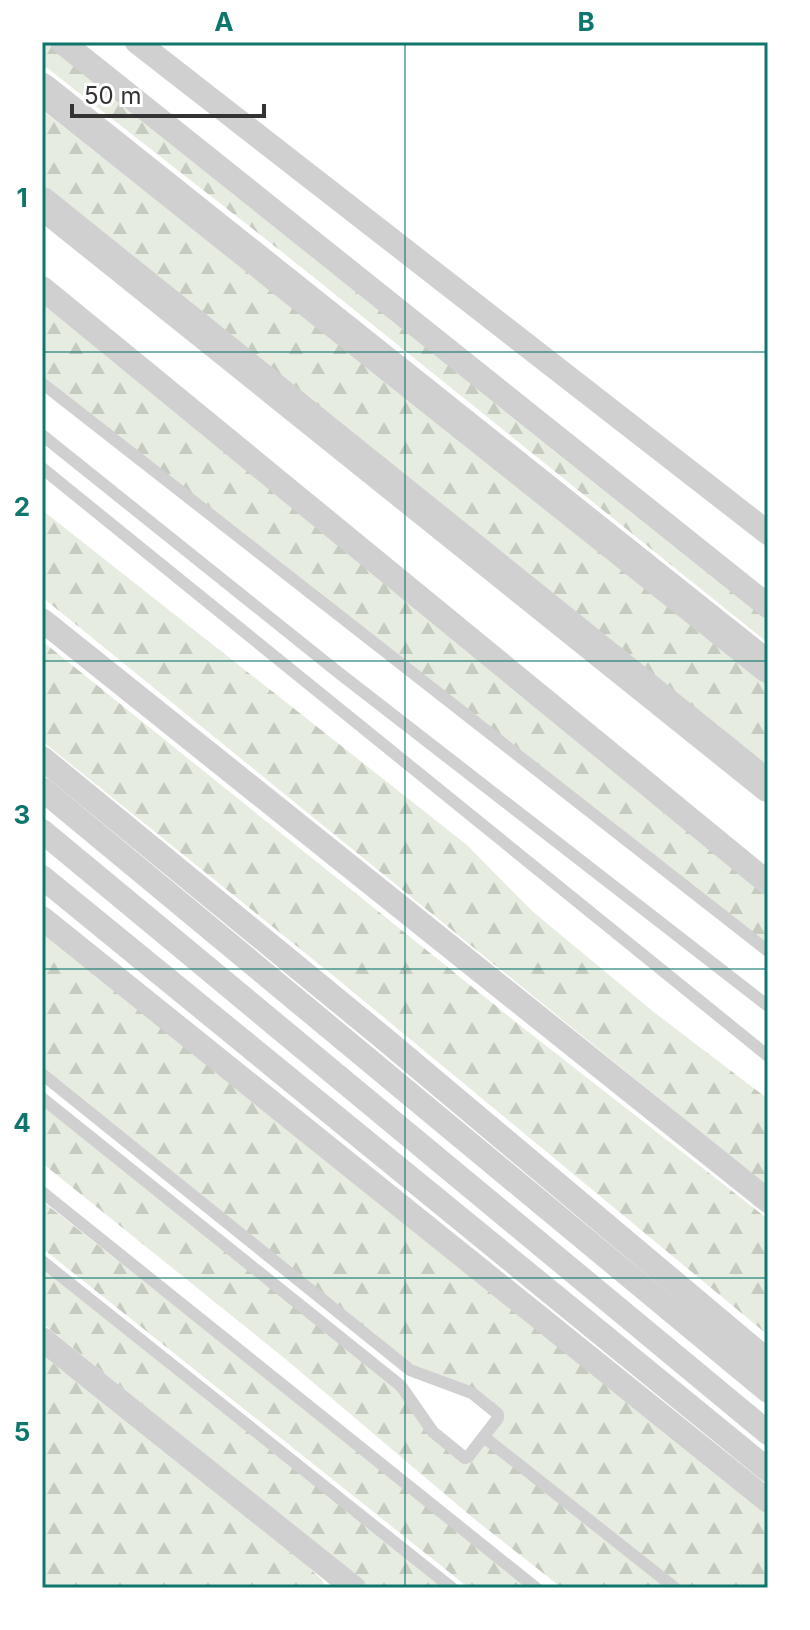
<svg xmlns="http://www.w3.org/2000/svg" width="810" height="1630" font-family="Inter,sans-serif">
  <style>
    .forest { fill: url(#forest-firs) }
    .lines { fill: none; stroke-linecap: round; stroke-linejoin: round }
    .service { stroke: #d0d0d0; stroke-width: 12 }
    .minor { stroke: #d0d0d0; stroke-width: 24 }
    .tertiary { stroke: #d0d0d0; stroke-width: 32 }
    .grid { fill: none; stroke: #0f766e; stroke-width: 2; stroke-opacity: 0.55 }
    .neatline { fill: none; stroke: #0f766e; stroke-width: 3 }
    .grid-label { font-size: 26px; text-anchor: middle; font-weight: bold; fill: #0f766e }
  </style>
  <defs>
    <pattern id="forest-firs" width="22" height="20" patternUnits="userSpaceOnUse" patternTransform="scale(2)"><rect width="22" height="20" fill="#e6ecdf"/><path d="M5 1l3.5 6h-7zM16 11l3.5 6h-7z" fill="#c6cbc0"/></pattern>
  </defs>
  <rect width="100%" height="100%" fill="#fff"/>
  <!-- forest -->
  <g class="forest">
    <polygon points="42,42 53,42 768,610 768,643 291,259 42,64"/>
    <polygon points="42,110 768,684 768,780 42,197"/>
    <polygon points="42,291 768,887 768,947 217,517 42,375"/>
    <polygon points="42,510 467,845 532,911 655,1013 768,1099 768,1192 671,1108 42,597"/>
    <polygon points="42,641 517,1023 768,1219 768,1335 335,977 42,741"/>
    <polygon points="42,924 768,1510 768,1588 562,1588 473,1518 283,1357 42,1163 42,1104 398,1388 466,1463 503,1415 467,1385 404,1361 42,1072"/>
    <polygon points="42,1201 476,1543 532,1588 469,1588 42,1248"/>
    <polygon points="42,1266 450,1588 363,1588 213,1461 42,1323"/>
    <polygon points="42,1355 141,1430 306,1565 322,1580 326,1588 42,1588"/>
  </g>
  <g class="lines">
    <!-- service -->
    <g class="service">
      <polyline points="42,383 768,951"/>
      <polyline points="42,435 339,673 768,1006"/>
      <polyline points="42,468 768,1056"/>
      <polyline points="42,1074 410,1370 472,1393 498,1414 498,1418 468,1457 465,1458 433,1432 401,1386 42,1098"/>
      <polyline points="42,1192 536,1588"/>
      <polyline points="42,1261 452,1588"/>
      <polyline points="484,1437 675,1588"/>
    </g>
    <!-- minor -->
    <g class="minor">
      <polyline points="62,42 768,606"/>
      <polyline points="137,42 768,533"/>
      <polyline points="42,288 768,883"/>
      <polyline points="42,620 768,1201"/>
      <polyline points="42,758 381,1036 768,1361"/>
      <polyline points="42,789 768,1391"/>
      <polyline points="42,831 768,1433"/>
      <polyline points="42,877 768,1470"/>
      <polyline points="42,918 768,1501"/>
      <polyline points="42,1339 354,1588"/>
    </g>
    <!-- tertiary -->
    <g class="tertiary">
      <polyline points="42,89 768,667"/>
      <polyline points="42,203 768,786"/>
    </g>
  </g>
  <!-- grid -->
  <path class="grid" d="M405,42V1588M42,352H768M42,661H768M42,969H768M42,1278H768"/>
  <!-- border -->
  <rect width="810" height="1630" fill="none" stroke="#ffffff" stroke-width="88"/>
  <!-- scale -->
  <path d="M72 104v12h192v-12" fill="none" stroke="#333333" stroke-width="4"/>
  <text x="84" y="104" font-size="24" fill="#333333" stroke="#ffffff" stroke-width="6" paint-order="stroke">50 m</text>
  <rect x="44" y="44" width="722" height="1542" class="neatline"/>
  <g class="grid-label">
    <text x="224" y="31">A</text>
    <text x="586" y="31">B</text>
    <text x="22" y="207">1</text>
    <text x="22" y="516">2</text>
    <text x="22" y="824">3</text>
    <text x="22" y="1132">4</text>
    <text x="22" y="1441">5</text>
  </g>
</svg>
